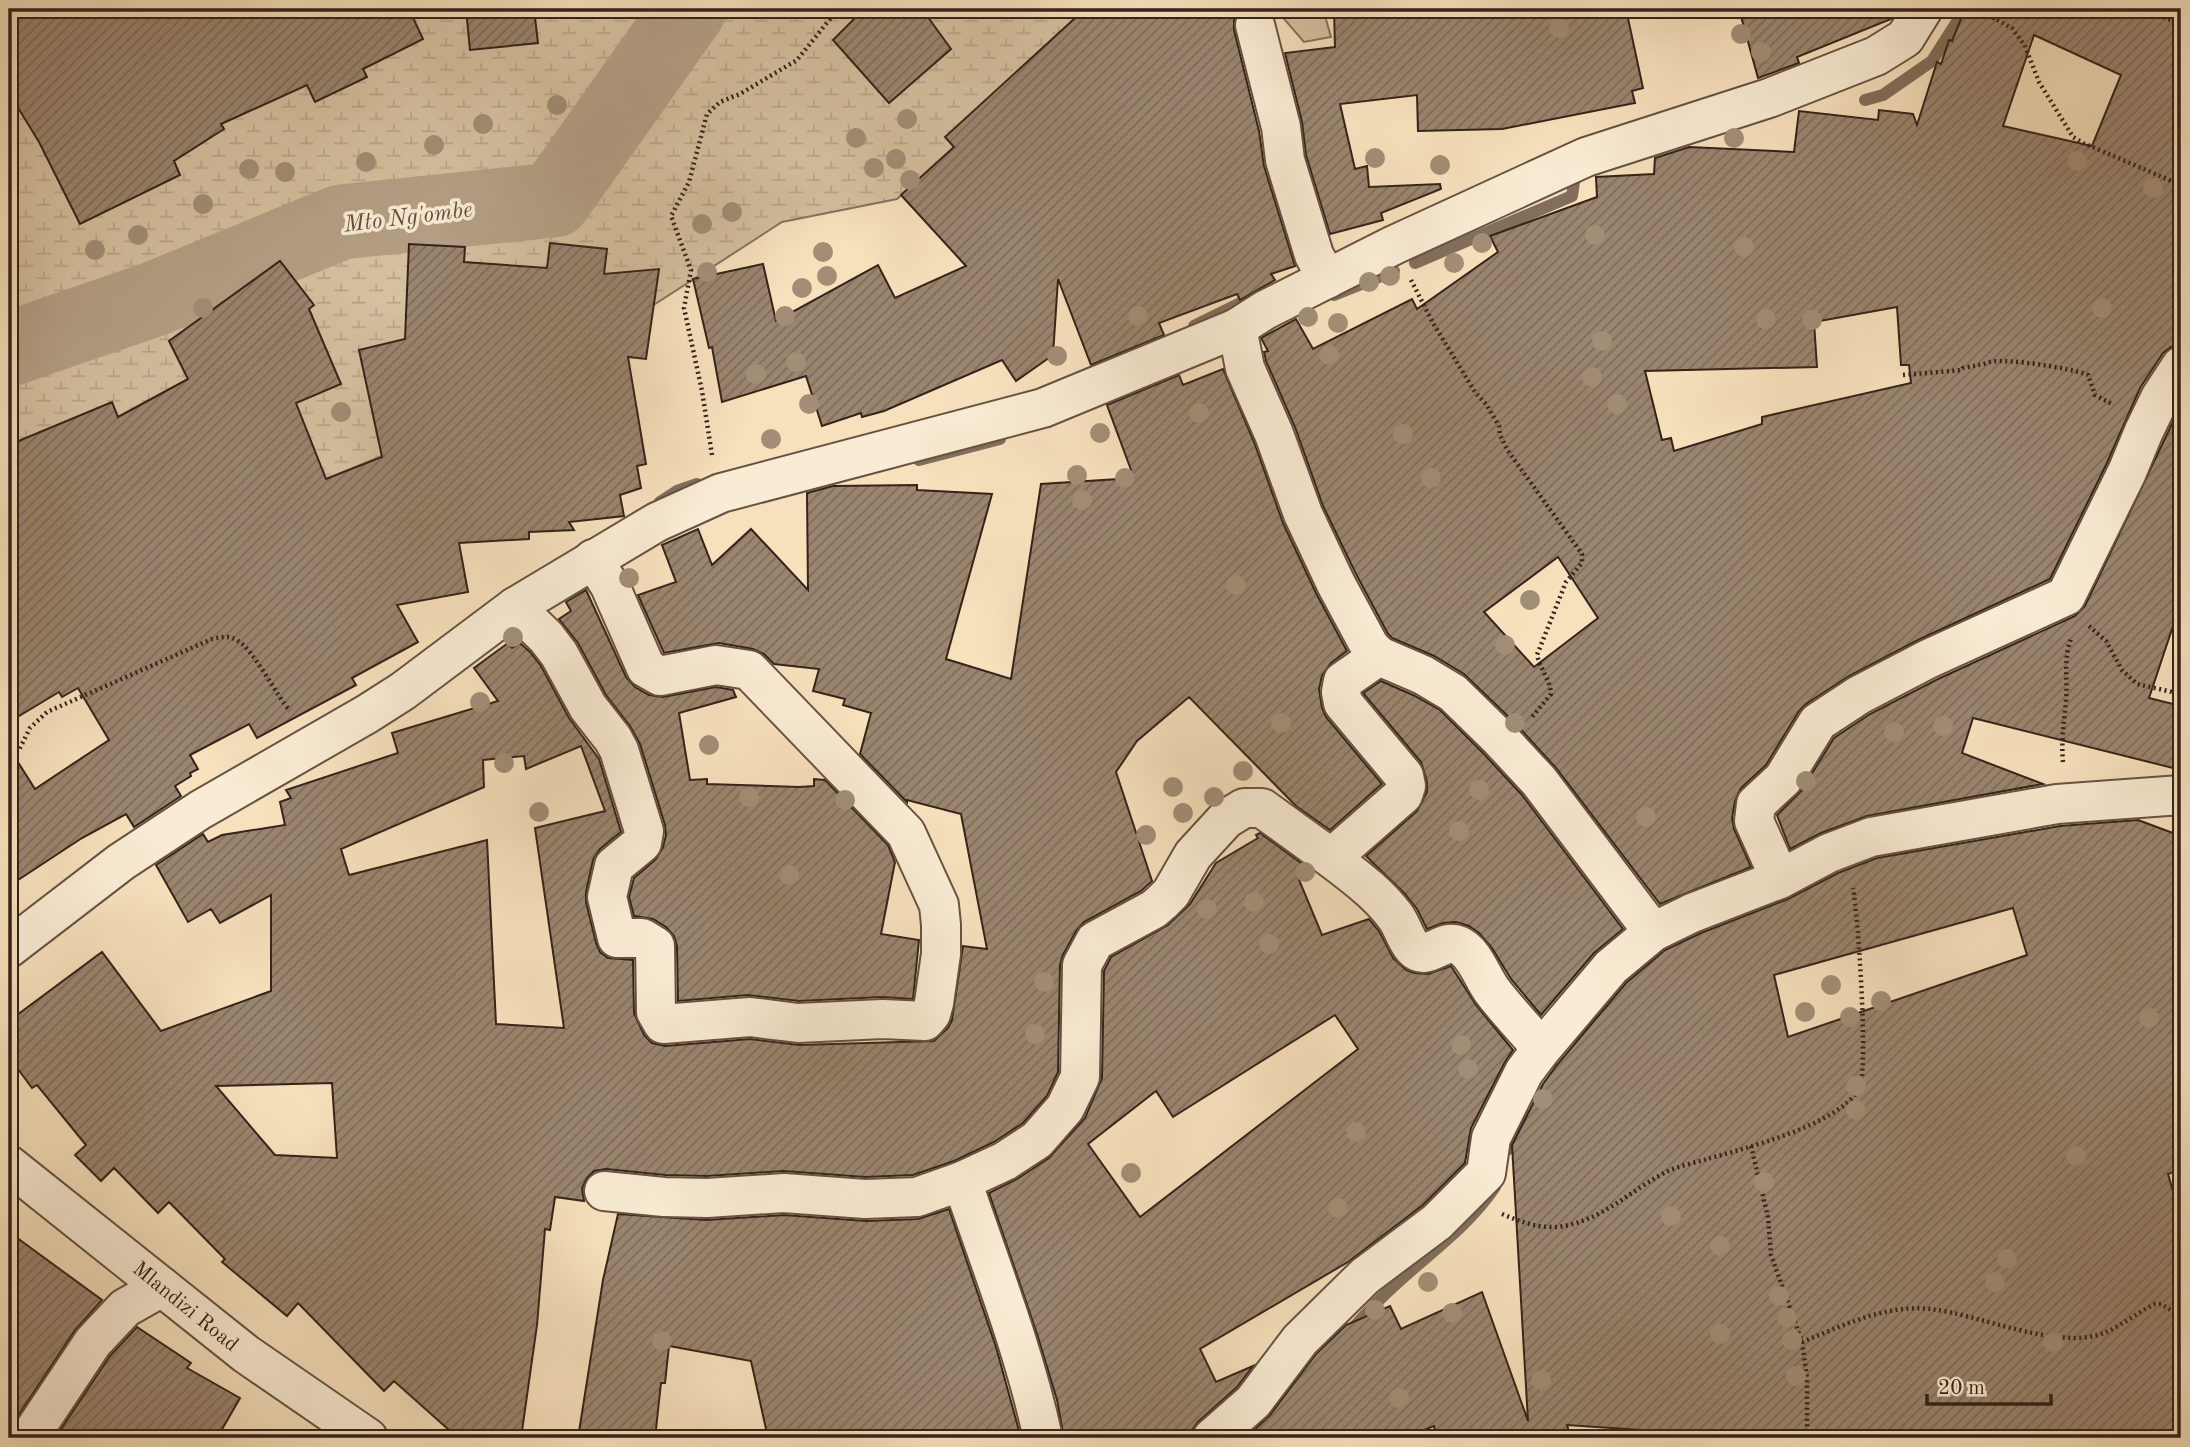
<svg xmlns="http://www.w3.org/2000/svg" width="2190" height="1447" font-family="'Old Standard TT',serif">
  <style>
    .grass { fill: #d6c1a1; stroke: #86725e; stroke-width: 2 }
    .wetland { fill: url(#wetland-marsh); stroke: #86725e; stroke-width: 2 }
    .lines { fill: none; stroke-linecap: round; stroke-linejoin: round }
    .stream { stroke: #826e5b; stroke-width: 12 }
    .river { stroke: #b5a086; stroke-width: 75 }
    .building { fill: url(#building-hatch); stroke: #35221a; stroke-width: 2; fill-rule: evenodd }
    .minor-casing { stroke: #665243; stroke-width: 42 }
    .path { stroke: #35221a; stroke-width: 4.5; stroke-dasharray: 2 3.5; stroke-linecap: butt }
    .minor { stroke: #faecd4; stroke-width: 38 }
    .tree { fill: #a28e76 }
    .labels { text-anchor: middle; stroke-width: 7; stroke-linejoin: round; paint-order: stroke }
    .street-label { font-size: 21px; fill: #35221a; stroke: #faecd4 }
    .water-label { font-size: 23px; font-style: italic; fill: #624e40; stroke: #faecd4 }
  </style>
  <defs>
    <pattern id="wetland-marsh" width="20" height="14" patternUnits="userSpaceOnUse" patternTransform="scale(1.75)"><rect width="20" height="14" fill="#d6c1a1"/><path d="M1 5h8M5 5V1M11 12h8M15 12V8" fill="none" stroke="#b8a68a"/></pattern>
    <pattern id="building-hatch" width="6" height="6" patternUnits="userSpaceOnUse" patternTransform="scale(1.75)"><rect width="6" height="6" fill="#9a856f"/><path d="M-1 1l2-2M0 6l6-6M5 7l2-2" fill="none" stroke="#7e6c5a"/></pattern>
  </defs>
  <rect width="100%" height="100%" fill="#f7e1bd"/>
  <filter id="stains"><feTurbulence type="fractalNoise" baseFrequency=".00286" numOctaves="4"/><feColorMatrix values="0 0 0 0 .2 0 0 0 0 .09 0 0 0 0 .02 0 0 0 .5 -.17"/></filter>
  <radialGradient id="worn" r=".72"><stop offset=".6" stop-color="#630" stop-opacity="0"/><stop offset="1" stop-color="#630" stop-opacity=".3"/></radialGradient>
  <!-- grass -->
  <polygon class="grass" points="1282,9 1323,9 1331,37 1304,42 1278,12"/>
  <!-- wetland -->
  <polygon class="wetland" points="9,9 1270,9 1196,64 983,121 897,199 782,222 488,412 196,533 9,706"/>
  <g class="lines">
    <!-- stream -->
    <g class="stream">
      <polyline points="1865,100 1883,95 1932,61 1960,17"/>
      <polyline points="1415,263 1572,196 1576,168"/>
      <polyline points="1334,295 1394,271"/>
      <polyline points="1194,326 1253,297"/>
      <polyline points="919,460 1000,439"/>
      <polyline points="660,502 677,491 697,484"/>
      <polyline points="1580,1040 1594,1020"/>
      <polyline points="1507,1150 1510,1139 1529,1116"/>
      <path d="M1352,1329C1366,1314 1379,1299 1394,1286C1429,1253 1468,1227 1495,1187"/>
      <polyline points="1271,1406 1303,1375"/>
    </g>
    <!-- river -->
    <polyline class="river" points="9,349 154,299 341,222 554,200 689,9"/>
  </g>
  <!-- building -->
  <g class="building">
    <polygon points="9,9 409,9 423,39 363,69 367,77 315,102 307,85 221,124 224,129 174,161 180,175 80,224 39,142 9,93"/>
    <polygon points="466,9 534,9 538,43 470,50"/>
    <polygon points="864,9 922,9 951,49 889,103 833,40"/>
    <polygon points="1085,9 1241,9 1234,18 1234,30 1259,131 1264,166 1295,266 1271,274 1275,280 1240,300 1237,294 1159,323 1164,335 1091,365 1058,279 1053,355 1016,381 1002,360 884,411 862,417 861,413 822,426 806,376 722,402 712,347 709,348 693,279 763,264 776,321 878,265 895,298 966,266 901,195 954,147 945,137"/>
    <polygon points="1373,9 1626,9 1643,88 1632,91 1635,103 1502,129 1418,131 1417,95 1340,104 1355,169 1367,166 1369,187 1440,184 1441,189 1381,213 1383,220 1330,234 1306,155 1302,122 1285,53 1335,47 1334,10"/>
    <polygon points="1739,9 1897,9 1891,19 1797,57 1799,63 1758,78"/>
    <path d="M1965,9L1994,19L1995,17L1975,9H2181V344L2171,347L2163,353L2140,388L2107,463L2050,579L1918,640L1849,676L1806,704L1799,711L1766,765L1741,788L1735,801L1732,818L1734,829L1751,867L1660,904L1556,768L1515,723L1464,674L1434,656L1392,638L1388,634L1356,574L1323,506L1295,427L1266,361L1264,352L1268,351L1261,338L1296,319L1313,349L1412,299L1417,309L1498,252L1490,236L1597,197L1596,177L1654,174L1655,158L1689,147L1794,152L1799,111L1878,120L1879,110L1913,114L1917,125L1937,62L1941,64L1949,40L1952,41ZM2034,35L2121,75L2092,146L2003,126ZM1897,307L1901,365H1909L1911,383L1762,417V424L1674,451L1671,438L1662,440L1645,371L1817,367L1814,322ZM1558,557L1598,618L1534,667L1484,612Z"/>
    <polygon points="550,243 607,249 604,274 659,269 646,359 628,357 646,464 637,466 641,488 620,495 624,516 569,522 574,530 529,532 529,539 459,543 468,592 397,605 418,642 352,678 356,685 257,738 249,724 190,755 198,769 190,773 191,776 175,786 181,796 134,827 126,814 82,838 9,886 9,748 35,789 109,740 78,688 62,697 59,692 9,722 9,445 112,402 118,417 188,379 169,341 280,261 314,305 309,309 341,384 296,403 326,479 382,457 359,350 405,339 409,244 465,247 464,262 547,268"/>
    <path d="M1223,369L1254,442L1283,523L1316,593L1347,651L1331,663L1322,676L1319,689L1322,708L1326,717L1382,784L1330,830L1296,806L1189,697L1137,741L1116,772L1152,881L1141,891L1084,922L1076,931L1063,955L1060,965L1058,1072L1047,1096L1023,1123L994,1142L954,1161L913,1175L865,1177L783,1171L707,1176L665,1175L606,1169L594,1171L587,1178L582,1188L584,1201L555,1197L550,1230L545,1229L537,1325L521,1438H458L394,1381L384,1391L298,1303L287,1316L222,1262L225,1259L169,1202L158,1213L114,1168L101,1181L75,1155L86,1145L37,1085L32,1088L9,1057V1021L102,952L161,1031L271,991V895L220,923L211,909L188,922L156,865L203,834L208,842L222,835L285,825L280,802L291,798L286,790L398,753L392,733L498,701L474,668L508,643L512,648L520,643L530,652L541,666L569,718L599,759L621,832L600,849L593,860L586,892V902L596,943L600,952L608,958L633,960L634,1013L644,1035L652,1043L665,1046L750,1039L799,1045L934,1041L948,1028L952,1020L963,946L987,949L961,814L907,800V802L860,754L871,713L843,705L845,699L813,691L819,669L774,664L764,654L753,649L719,643L664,653L638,595L676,582L662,545L698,529L712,565L751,529L808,590L807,493L833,486L917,485V490L992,494L946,659L1011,679L1041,484L1134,478L1107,405L1179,375L1183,385ZM581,746L605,811L535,828L564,1028L496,1024L487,840L349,875L341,849L484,787L483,760L524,756L526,769ZM332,1083L337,1158L275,1155L216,1086Z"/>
    <polygon points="2181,405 2181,627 2174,623 2149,698 2181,706 2181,770 1973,718 1962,753 2043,784 1867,816 1821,833 1790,849 1777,815 1801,791 1834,738 1870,714 1938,679 2075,616 2085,606"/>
    <polygon points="586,590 626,677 635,687 649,695 663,697 716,687 733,690 736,697 679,713 690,780 707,779 707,784 799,787 814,786 814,779 825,780 888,845 895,862 881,934 919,940 913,999 882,997 799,1001 748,995 678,1001 677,946 674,936 666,927 653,919 634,916 629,897 634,878 656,859 663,847 666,835 665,825 640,744 630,726 606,695 578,643 559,619 571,611 566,602"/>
    <polygon points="1381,681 1413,695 1440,710 1484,754 1522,795 1623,929 1594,953 1541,1015 1511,979 1492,948 1479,933 1469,926 1456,922 1443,923 1427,929 1417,909 1405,894 1366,856 1417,811 1427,792 1427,782 1421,762 1363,693"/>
    <path d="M2138,820L2181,836V1169L2168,1174L2181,1219V1438H1656V1431L1567,1425L1571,1438H1437L1434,1426L1404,1438H1257L1252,1432L1270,1415L1316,1354L1346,1325L1390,1306L1401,1329L1482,1292L1528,1421L1512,1145L1543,1084L1556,1066L1626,983L1665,950L1701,933L1788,899L1838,873L1877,858L2060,826ZM2013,908L2027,955L1788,1037L1774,975Z"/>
    <path d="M1260,833L1305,866L1297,875L1322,935L1369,919L1379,931L1393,958L1406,970L1414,973L1428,974L1451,966L1476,1005L1513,1050L1505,1062L1471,1128L1465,1163L1423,1205L1348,1262L1200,1349L1216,1382L1253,1366L1237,1387L1198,1422L1192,1430L1191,1438H1064L1057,1400L1037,1334L989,1193L1017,1179L1049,1158L1085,1118L1102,1078L1104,971L1111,957L1168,925L1190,904L1216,863L1258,838L1256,835ZM1335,1015L1358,1049L1140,1217L1088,1144L1156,1091L1173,1117Z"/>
    <polygon points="949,1209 996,1347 1021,1438 768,1438 751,1361 669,1346 665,1383 661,1383 655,1438 578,1438 603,1280 618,1214 706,1220 784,1215 866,1221 918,1219"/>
    <polygon points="9,1232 102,1300 75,1330 10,1428"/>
    <polygon points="137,1327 191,1363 187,1368 240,1398 217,1438 55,1438 110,1356"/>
  </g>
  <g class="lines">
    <!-- minor casing -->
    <g class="minor-casing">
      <g id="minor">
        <polyline points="1255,25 1281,127 1285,160 1314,255 1327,279"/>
        <polyline points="1237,328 1245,368 1274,434 1303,514 1336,584 1370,647 1379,656 1423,675 1453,693 1500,739 1539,781 1653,932"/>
        <polyline points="515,607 546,637 559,654 588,707 613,739 619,750 644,831 642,843 614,866 607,897 617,938 642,938 655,946 656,1012 663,1024 750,1017 798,1023 883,1019 925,1021 931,1014 934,1003 941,954 941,925 939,905 906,833 749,670 716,665 660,676 646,668 610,586 593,559"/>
        <path d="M1331,858C1354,876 1377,892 1395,916C1402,925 1405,939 1413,948C1427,963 1442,938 1458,945C1475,952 1482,978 1493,992C1506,1009 1521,1025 1535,1041L1539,1052"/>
        <polyline points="1780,879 1754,821 1756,804 1783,779 1818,722 1859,695 1928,659 2066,596 2127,472 2144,431 2160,398 2181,366"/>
        <polyline points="9,948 121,862 200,810 367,714 403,691 515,607 657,522 721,493 1043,408 1237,328 1265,310 1394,245 1586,157 1769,98 1876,56 1905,38 1923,9"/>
        <polyline points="9,1165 246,1354 368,1438"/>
        <path d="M962,1181C991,1266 1024,1350 1043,1438"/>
        <polyline points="604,1191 664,1197 707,1198 784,1193 865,1199 917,1197 962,1181 1005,1161 1037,1140 1065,1108 1080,1077 1082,965 1095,941 1154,909 1162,902 1171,893 1193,855 1226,819 1244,808 1262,808 1331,858 1403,795 1406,786 1404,776 1343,703 1341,692 1343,681 1379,656"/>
        <polyline points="29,1438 93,1342 125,1308 162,1287"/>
        <polyline points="1212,1438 1253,1402 1300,1340 1365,1276 1437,1222 1486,1173 1491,1138 1524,1072 1539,1052 1611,967 1653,932 1692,913 1780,879 1829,853 1871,837 2057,804 2181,795"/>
      </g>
    </g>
    <!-- path -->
    <g class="path">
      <polyline points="1978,9 2012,28 2025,46 2039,82 2073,137 2083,143 2181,185"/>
      <polyline points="2143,9 2181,24"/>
      <path d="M1411,280L1433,323L1475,392L1486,404L1499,426L1500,435L1508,451L1582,554V563L1566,582L1537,655C1540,669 1550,679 1551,694L1532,717"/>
      <path d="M1903,375L1962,370L1963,368C1973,366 1981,365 1990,362C2005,358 2072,368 2088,375L2095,395L2114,405"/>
      <polyline points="712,455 702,391 684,308 691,270 671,216 689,182 707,114 720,102 740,94 797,60 838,9"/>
      <polyline points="2089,626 2106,641 2122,670 2137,684 2181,694"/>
      <path d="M9,761L19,750L30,728L47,712L212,639C222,637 229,635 238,641C254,650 276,695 290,711"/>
      <path d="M2063,762C2061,741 2064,722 2066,701C2068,680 2063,659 2071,639"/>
      <polyline points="1751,1146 1768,1217 1771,1255 1802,1342 1807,1378 1807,1438"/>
      <path d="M1502,1214C1524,1223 1544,1231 1569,1225C1607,1216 1633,1189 1666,1172C1678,1166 1694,1163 1707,1159C1746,1148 1838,1125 1859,1089C1869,1073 1858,914 1853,888"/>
      <path d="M1802,1342C1842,1326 1886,1304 1930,1309C1979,1314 2057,1351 2104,1333C2121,1326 2138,1312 2155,1304H2161L2181,1317"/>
    </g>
    <!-- minor -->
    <use href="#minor" class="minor"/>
  </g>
  <!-- trees -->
  <g class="tree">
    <circle cx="1559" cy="28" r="10"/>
    <circle cx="1741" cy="34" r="10"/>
    <circle cx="1761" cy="52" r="10"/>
    <circle cx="557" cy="105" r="10"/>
    <circle cx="907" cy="119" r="10"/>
    <circle cx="483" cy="124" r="10"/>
    <circle cx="856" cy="138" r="10"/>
    <circle cx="1734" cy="138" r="10"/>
    <circle cx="434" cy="145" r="10"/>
    <circle cx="1375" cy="158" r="10"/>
    <circle cx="896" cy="159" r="10"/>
    <circle cx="2077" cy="161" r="10"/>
    <circle cx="366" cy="162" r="10"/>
    <circle cx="1440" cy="165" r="10"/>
    <circle cx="874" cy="168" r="10"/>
    <circle cx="249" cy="169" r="10"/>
    <circle cx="285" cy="172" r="10"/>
    <circle cx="910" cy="180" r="10"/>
    <circle cx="2153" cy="188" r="10"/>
    <circle cx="203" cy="204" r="10"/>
    <circle cx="732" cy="212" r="10"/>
    <circle cx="702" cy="224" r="10"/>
    <circle cx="138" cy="235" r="10"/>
    <circle cx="1595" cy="235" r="10"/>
    <circle cx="1482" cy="243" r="10"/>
    <circle cx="1744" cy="247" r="10"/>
    <circle cx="95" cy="250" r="10"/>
    <circle cx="823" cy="252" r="10"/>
    <circle cx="1454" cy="263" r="10"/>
    <circle cx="707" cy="272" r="10"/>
    <circle cx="827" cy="276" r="10"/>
    <circle cx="1390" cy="276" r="10"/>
    <circle cx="1369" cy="282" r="10"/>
    <circle cx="802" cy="288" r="10"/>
    <circle cx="203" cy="308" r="10"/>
    <circle cx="2102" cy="308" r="10"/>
    <circle cx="785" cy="316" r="10"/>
    <circle cx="1138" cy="316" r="10"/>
    <circle cx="1308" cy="317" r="10"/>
    <circle cx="1766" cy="319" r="10"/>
    <circle cx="1812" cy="320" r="10"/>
    <circle cx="1338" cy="323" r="10"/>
    <circle cx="1602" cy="341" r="10"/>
    <circle cx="1329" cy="355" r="10"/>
    <circle cx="1057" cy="356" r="10"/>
    <circle cx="796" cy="362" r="10"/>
    <circle cx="756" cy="374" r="10"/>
    <circle cx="1592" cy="377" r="10"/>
    <circle cx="809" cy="404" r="10"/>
    <circle cx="1617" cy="404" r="10"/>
    <circle cx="341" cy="412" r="10"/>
    <circle cx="1199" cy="413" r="10"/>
    <circle cx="1100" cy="433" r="10"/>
    <circle cx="1403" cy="434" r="10"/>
    <circle cx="771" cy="439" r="10"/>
    <circle cx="1077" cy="475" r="10"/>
    <circle cx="1125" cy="478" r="10"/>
    <circle cx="1431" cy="478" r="10"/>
    <circle cx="1082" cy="500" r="10"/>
    <circle cx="629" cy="578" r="10"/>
    <circle cx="1236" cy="585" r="10"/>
    <circle cx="1530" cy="600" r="10"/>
    <circle cx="513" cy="637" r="10"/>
    <circle cx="1505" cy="645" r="10"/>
    <circle cx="480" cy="702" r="10"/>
    <circle cx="1281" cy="723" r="10"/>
    <circle cx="1515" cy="723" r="10"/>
    <circle cx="1943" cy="726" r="10"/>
    <circle cx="1894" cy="732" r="10"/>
    <circle cx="709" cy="745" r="10"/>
    <circle cx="504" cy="763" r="10"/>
    <circle cx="1243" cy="771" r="10"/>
    <circle cx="1806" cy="781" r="10"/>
    <circle cx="1173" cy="787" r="10"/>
    <circle cx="1479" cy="790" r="10"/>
    <circle cx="749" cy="797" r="10"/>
    <circle cx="1214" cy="797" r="10"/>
    <circle cx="845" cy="800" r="10"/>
    <circle cx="539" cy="812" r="10"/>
    <circle cx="1183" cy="813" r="10"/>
    <circle cx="1646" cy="817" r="10"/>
    <circle cx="1459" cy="831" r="10"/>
    <circle cx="1146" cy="835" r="10"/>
    <circle cx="1305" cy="872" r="10"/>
    <circle cx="789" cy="875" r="10"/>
    <circle cx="1254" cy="902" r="10"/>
    <circle cx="1207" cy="909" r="10"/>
    <circle cx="1269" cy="944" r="10"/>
    <circle cx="1044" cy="982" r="10"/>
    <circle cx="1831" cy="985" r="10"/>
    <circle cx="1881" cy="1001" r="10"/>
    <circle cx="1805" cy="1012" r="10"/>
    <circle cx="1850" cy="1017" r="10"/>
    <circle cx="2149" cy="1018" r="10"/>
    <circle cx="1035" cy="1034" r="10"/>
    <circle cx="1461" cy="1045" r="10"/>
    <circle cx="1468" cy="1069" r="10"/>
    <circle cx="1856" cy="1086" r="10"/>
    <circle cx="1543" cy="1099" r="10"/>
    <circle cx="1856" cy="1110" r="10"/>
    <circle cx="1356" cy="1132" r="10"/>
    <circle cx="2076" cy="1156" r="10"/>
    <circle cx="1131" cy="1173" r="10"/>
    <circle cx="1764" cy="1182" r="10"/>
    <circle cx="1338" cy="1208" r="10"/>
    <circle cx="1671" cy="1216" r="10"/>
    <circle cx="1720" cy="1246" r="10"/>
    <circle cx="2007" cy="1259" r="10"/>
    <circle cx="1428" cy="1282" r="10"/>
    <circle cx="1995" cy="1282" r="10"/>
    <circle cx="1779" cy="1296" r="10"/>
    <circle cx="1375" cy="1310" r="10"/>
    <circle cx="1452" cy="1313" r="10"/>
    <circle cx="1787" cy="1318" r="10"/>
    <circle cx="1720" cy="1334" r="10"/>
    <circle cx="1792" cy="1340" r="10"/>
    <circle cx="662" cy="1341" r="10"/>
    <circle cx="2053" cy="1342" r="10"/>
    <circle cx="1796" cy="1376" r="10"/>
    <circle cx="1541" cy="1380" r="10"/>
    <circle cx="1399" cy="1398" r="10"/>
  </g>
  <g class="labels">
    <!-- street labels -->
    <g class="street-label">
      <text transform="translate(186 1306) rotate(39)" y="7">Mlandizi Road</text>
    </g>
    <!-- water labels -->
    <g class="water-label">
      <text transform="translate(408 216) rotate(-7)" y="8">Mto Ng'ombe</text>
    </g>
  </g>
  <!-- margin -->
  <rect width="2190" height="1447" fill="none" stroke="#f7e1bd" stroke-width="35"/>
  <rect x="10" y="10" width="2169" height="1426" fill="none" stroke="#35221a" stroke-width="3.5"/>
  <rect x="18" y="18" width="2155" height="1412" fill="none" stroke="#35221a" stroke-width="2"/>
  <!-- scale -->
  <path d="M1927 1394v10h124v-10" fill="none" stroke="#35221a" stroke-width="3.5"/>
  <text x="1938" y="1394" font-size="21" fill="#35221a" stroke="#faecd4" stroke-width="5" paint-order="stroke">20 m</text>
  <rect width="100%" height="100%" filter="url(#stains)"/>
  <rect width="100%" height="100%" fill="url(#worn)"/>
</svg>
